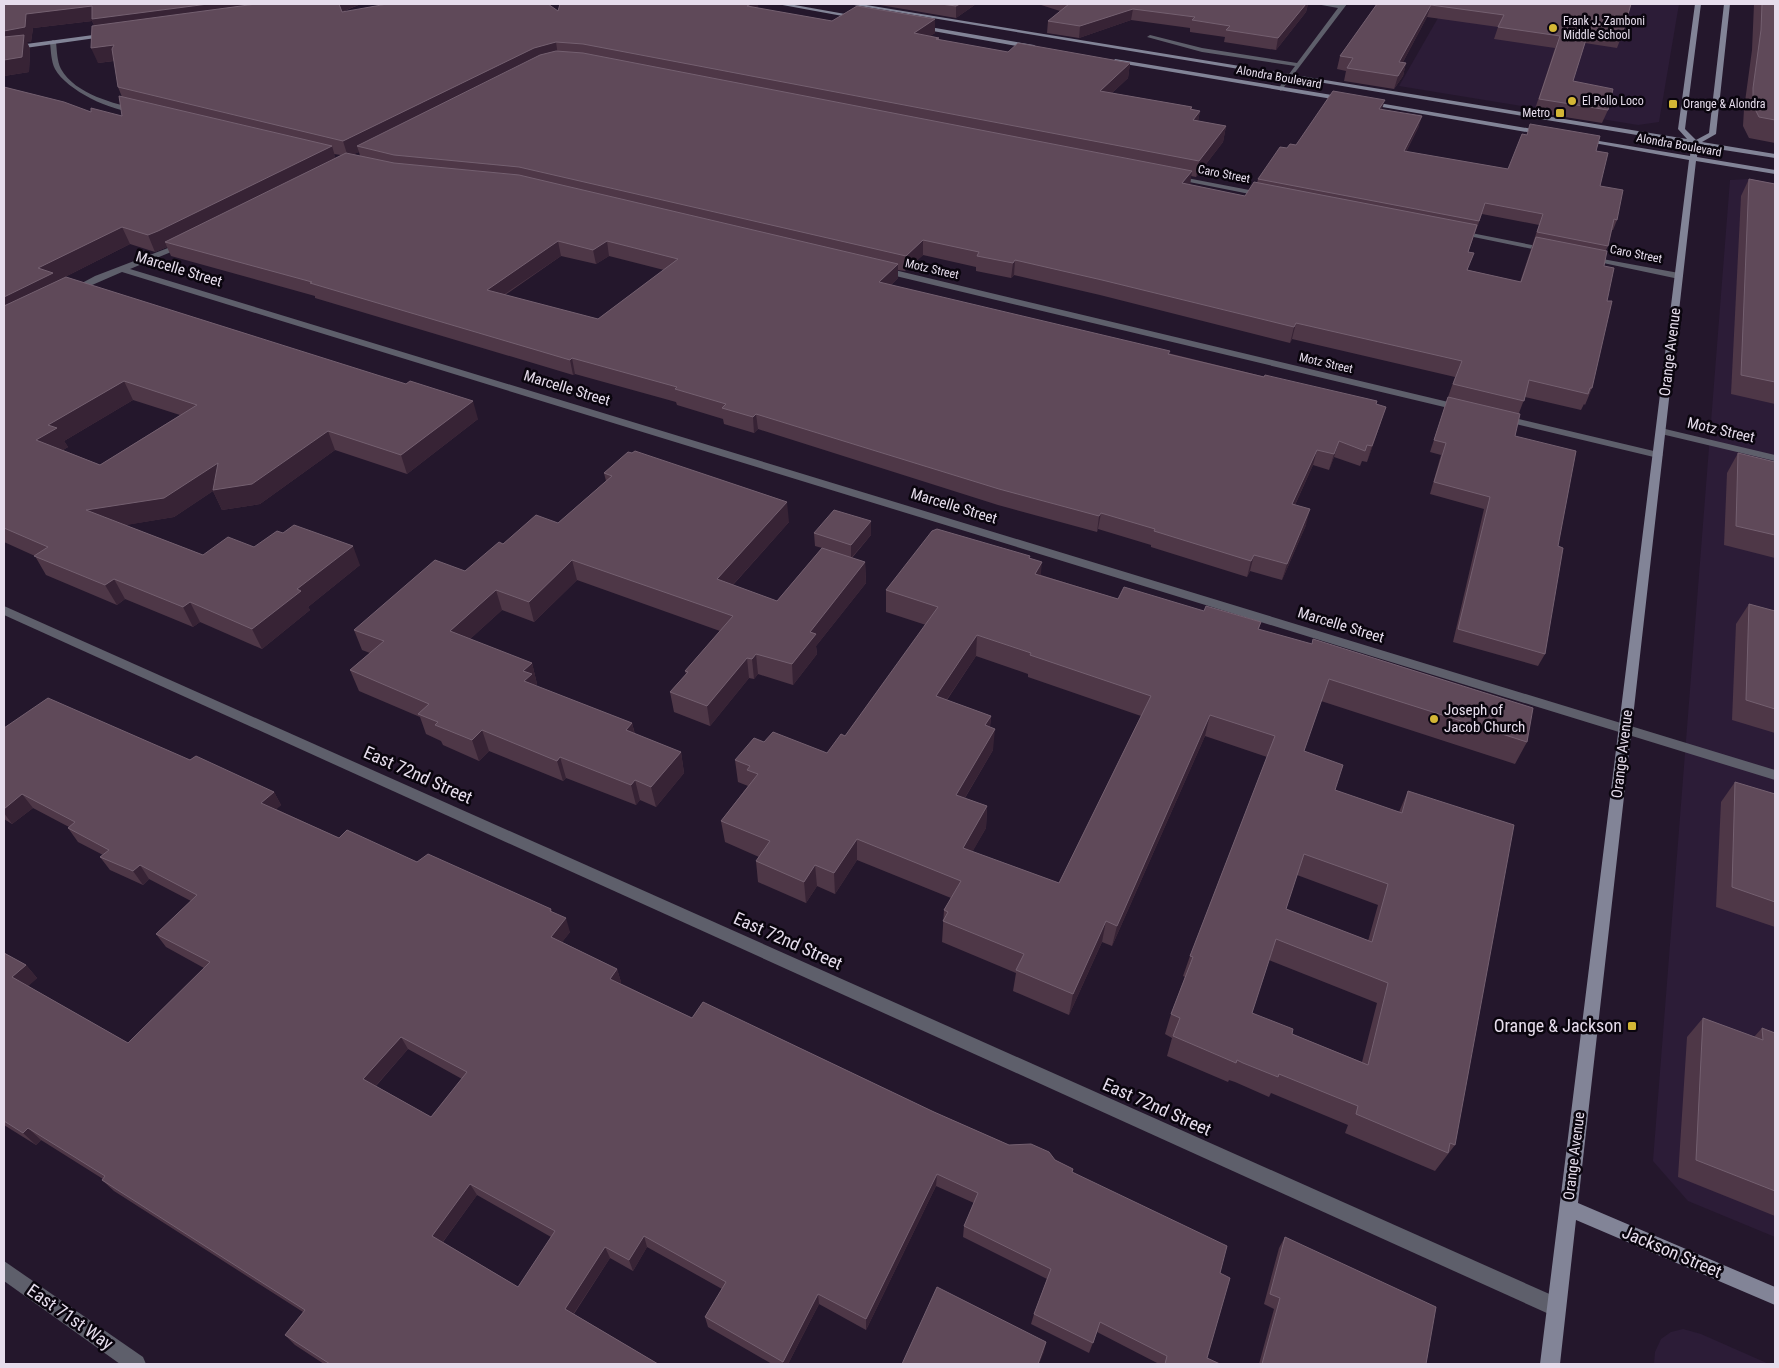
<svg xmlns="http://www.w3.org/2000/svg" width="1779" height="1368" font-family="'Roboto Condensed',sans-serif">
  <style>
    .built { fill: #2c1c37 }
    .lines { fill: none; stroke-linecap: round; stroke-linejoin: round }
    .street { fill: #5e5f6b; fill-rule: evenodd }
    .secondary { fill: #828497; fill-rule: evenodd }
    .wall { fill: #4e3747; fill-rule: evenodd }
    .shaded-wall { fill: #372335 }
    .building { fill: #5f4959; stroke: #746070; fill-rule: evenodd }
    .poi-dot { fill: #d3b635; stroke: #0a050e; stroke-width: 2 }
    .labels { text-anchor: middle; stroke-width: 5; stroke-linejoin: round; paint-order: stroke }
    .far-poi-label { font-size: 12px; fill: #e6ddec; stroke: #0a050e; text-anchor: start }
    .far-street-label { font-size: 12px; fill: #e6ddec; stroke: #0a050e }
    .street-label { font-size: 15px; fill: #e6ddec; stroke: #0a050e }
    .poi-label { font-size: 15px; fill: #e6ddec; stroke: #0a050e; text-anchor: start }
    .near-street-label { font-size: 18px; fill: #e6ddec; stroke: #0a050e }
    .near-poi-label { font-size: 18px; fill: #e6ddec; stroke: #0a050e; text-anchor: end }
  </style>
  <rect width="100%" height="100%" fill="#24172c"/>
  <!-- built -->
  <g class="built">
    <polygon points="1446,4 1679,4 1659,122 1638,125 1399,86"/>
    <polygon points="1750,179 1775,183 1775,1237 1688,1201 1653,1161 1730,180"/>
    <polygon points="1683,1329 1701,1334 1769,1364 1654,1364 1655,1352 1661,1339 1671,1332"/>
  </g>
  <g class="lines">
    <!-- street -->
    <g class="street">
      <polygon points="1316,4 1347,4 1281,91 1278,89 1295,66 1202,52 1147,37 1150,35 1202,48 1297,63 1338,8"/>
      <path d="M53,40L56,42C57,51 57,61 61,69C76,95 114,103 140,110V112C116,114 67,91 55,69C51,61 51,51 50,42Z"/>
      <polygon points="1171,175 1265,193 1269,195 1265,197 1174,179 1171,179"/>
      <polygon points="1456,230 1547,248 1551,250 1547,252 1459,234 1456,234"/>
      <polygon points="181,243 188,245 130,269 1775,770 1775,780 122,272 76,292 69,290 95,276"/>
      <polygon points="1586,256 1679,273 1683,276 1679,279 1589,260 1585,258"/>
      <polygon points="882,267 1461,405 1466,408 1461,411 879,272 878,270"/>
      <polygon points="1502,415 1658,452 1663,455 1658,458 1499,420 1497,418"/>
      <polygon points="1661,428 1775,455 1775,461 1657,433 1656,431"/>
      <polygon points="4,606 1563,1300 1565,1307 1563,1314 1556,1316 1549,1314 4,615"/>
      <polygon points="4,1261 143,1357 146,1364 120,1364 4,1281"/>
    </g>
    <!-- secondary -->
    <g class="secondary">
      <polygon points="777,4 789,4 862,17 859,19"/>
      <polygon points="848,4 860,4 1687,139 1678,129 1695,4 1701,4 1685,129 1696,140 1709,133 1724,4 1730,4 1716,134 1702,142 1775,154 1775,158 1698,146 1697,157 1775,170 1775,174 1696,161 1578,1203 1775,1287 1775,1305 1576,1220 1560,1364 1540,1364 1689,160 1577,140 1581,138 1690,156 1691,144"/>
      <polygon points="918,25 1034,45 1037,47 1034,49 916,28"/>
      <polygon points="108,33 110,36 4,51 4,47"/>
      <polygon points="1115,59 1344,97 1347,99 1344,101 1113,62"/>
      <polygon points="1367,101 1544,131 1547,133 1544,135 1365,104 1365,102"/>
    </g>
  </g>
  <!-- wall -->
  <g class="wall">
    <path d="M4,4H361L342,12L558,11L560,4H758V8L832,21L935,19V33L930,36L939,38V40L1008,52L1130,63L1128,78L1112,93L1192,107V110L1200,111L1198,121L1226,126L1223,142L1196,177L1191,176L1190,185L1245,196L1257,183L1258,179L1287,148L1296,145L1382,110L1419,126L1406,152L1508,169L1596,151L1600,186L1617,220L1613,230H1611L1608,246L1606,250L1604,266L1607,301L1592,388L1585,405L1584,404L1581,410L1525,397L1519,413L1515,436L1558,546L1545,654L1538,666L1453,642L1484,509L1430,494L1441,455L1430,452L1447,400L1455,377L1292,339L1290,343L1100,295L1014,275L1011,278L976,271V267L923,255L905,271L898,270V278L891,285L1376,404L1381,422L1367,462L1362,461L1360,466L1334,457L1329,470L1313,465L1295,505L1306,525L1282,580L1250,571L1247,577L1151,547V545L1098,529L1097,532L998,505L758,429L754,433L724,424L723,419L677,405L676,402L575,374L573,375L315,298V296L171,256L167,247L155,252L130,244L57,281L478,419L407,474L335,450L260,504L222,510L213,491L174,517L125,525L203,555L254,547L360,565L308,607L310,610L262,649L200,622L193,627L125,599L117,605L46,575L35,556L4,542V87L91,112L122,116V97L118,87L114,61L98,63L94,25L92,21L33,28L31,42H27L30,49L29,72L4,76ZM359,152L360,156L353,154ZM334,154L341,155L335,158ZM1482,214L1539,225L1520,282L1468,270V252ZM561,256L596,264L609,256L664,270L598,319L505,295ZM133,400L180,415L100,465L63,450L68,447L64,441Z"/>
    <polygon points="880,4 976,4 956,18 880,5"/>
    <polygon points="1038,4 1308,4 1306,12 1276,50 1224,42 1225,37 1190,32 1190,28 1131,20 1079,38 1047,33 1048,21 1060,11"/>
    <polygon points="1377,4 1631,4 1622,35 1617,48 1585,43 1573,81 1608,110 1602,123 1534,112 1555,48 1494,39 1498,27 1427,17 1403,62 1406,63 1403,76 1394,89 1344,81 1346,71 1337,69 1340,56"/>
    <polygon points="1754,4 1775,4 1775,143 1749,138 1743,126 1744,109 1752,50"/>
    <polygon points="1749,179 1775,184 1775,404 1731,394 1741,196"/>
    <polygon points="1738,453 1775,462 1775,558 1724,545 1727,473"/>
    <polygon points="604,473 789,522 733,585 777,601 822,548 815,546 814,533 871,535 852,558 865,562 866,583 816,646 817,654 793,685 758,674 754,679 749,678 710,726 674,712 670,692 686,674 685,671 720,631 577,580 534,622 502,610 470,639 532,663 537,684 535,686 632,723 635,734 681,752 684,773 656,807 640,800 636,805 566,778 563,781 489,751 479,761 443,745 441,741 426,734 420,717 359,691 350,670 370,653 362,650 354,630 465,571 503,544 558,523 606,481"/>
    <path d="M1030,556V558L1041,575L1118,599L1204,611L1261,622L1259,629L1527,742L1515,764L1321,701L1304,751L1335,790L1399,812L1408,791L1455,1145L1435,1171L1345,1133L1348,1125L1271,1093L1269,1097L1235,1082L1229,1080L1228,1082L1167,1056L1172,1038L1165,1034L1171,1014L1185,977L1183,976L1190,956L1267,757L1205,736L1112,946L1102,942L1069,1015L1013,991L1016,973L942,942L944,910L951,898L857,860L835,894L817,886L806,903L758,882L756,861L759,857L725,842L721,821L748,786L738,782L735,760L764,742L827,753L845,736L926,625L886,612V590ZM976,656L1028,674V677L1141,716L1059,883L972,852L986,828L987,806L965,798L993,750L990,727L991,716L947,700ZM1297,875L1378,905L1368,941L1286,909ZM1269,960L1377,1003L1362,1062L1292,1034L1252,1013Z"/>
    <polygon points="1749,604 1775,611 1775,733 1732,720 1736,624"/>
    <path d="M4,728L190,760L274,792L281,805L276,809L339,838L417,862L551,909L552,912L570,932L562,942L617,969L621,982L620,983L692,1018L934,1112L1009,1145L1055,1160L1073,1169L1072,1173L1220,1273L1207,1358L1220,1364H1159L1097,1332L1089,1353L1031,1324L1034,1314L1047,1279L963,1237L964,1226L974,1203L936,1186L866,1330L819,1304L788,1364H772L708,1327L705,1317L722,1289L647,1247L633,1271L610,1258L574,1314L658,1364H324L295,1345L285,1335L303,1312L114,1191L102,1180L103,1179L41,1140L36,1145L4,1125V953L26,965L37,978L28,986L128,1043L204,968L166,947L156,934L191,901L149,879L143,885L110,870L100,857L103,855L78,842L68,828L69,827L33,808L12,824L4,819ZM408,1049L462,1079L431,1117L376,1086ZM477,1195L551,1237L518,1287L443,1242Z"/>
    <polygon points="1735,782 1775,794 1775,927 1716,907 1721,802"/>
    <polygon points="1703,1018 1754,1037 1762,1028 1775,1033 1775,1216 1678,1177 1687,1037"/>
    <polygon points="1285,1237 1426,1364 1259,1364 1274,1309 1264,1304 1279,1248"/>
  </g>
  <!-- shaded-wall -->
  <g class="shaded-wall">
    <polygon points="208,4 320,4 98,33 92,21 33,28 31,42 27,42 30,49 29,72 4,76 4,31 26,14 92,6"/>
    <polygon points="339,4 361,4 341,12"/>
    <polygon points="751,4 758,4 759,14 747,6"/>
    <polygon points="960,4 976,4 956,18 956,6"/>
    <polygon points="1306,4 1308,4 1306,12 1276,50 1278,38"/>
    <polygon points="1431,5 1427,17 1396,75 1399,62"/>
    <polygon points="1133,9 1131,20 1079,38 1080,26"/>
    <polygon points="935,19 935,33 913,48 914,33"/>
    <polygon points="556,42 558,56 357,146 359,152 348,157 343,141 534,48"/>
    <polygon points="114,45 120,60 98,63 91,48"/>
    <polygon points="1130,63 1128,78 1098,106 1100,91"/>
    <polygon points="1406,63 1403,76 1394,89 1398,76"/>
    <polygon points="1385,100 1382,109 1379,109"/>
    <polygon points="1200,111 1197,127 1193,120"/>
    <polygon points="1422,116 1419,126 1401,161 1404,151"/>
    <polygon points="1226,126 1223,142 1196,177 1199,161"/>
    <polygon points="332,146 337,163 165,242 167,247 155,252 148,235"/>
    <polygon points="1192,171 1190,185 1182,183"/>
    <polygon points="122,227 130,244 57,281 62,291 4,320 4,297 38,268"/>
    <polygon points="923,240 923,255 905,271 906,256"/>
    <polygon points="558,241 561,256 490,304 487,290"/>
    <polygon points="607,241 609,256 596,264 593,250"/>
    <polygon points="1015,260 1014,275 1011,278 1013,263"/>
    <polygon points="898,264 898,278 879,296 879,282"/>
    <polygon points="1296,323 1292,339 1290,343 1294,327"/>
    <polygon points="572,358 575,374 573,375 570,360"/>
    <polygon points="124,381 133,400 64,441 68,447 47,459 36,440 48,425"/>
    <polygon points="473,401 478,419 407,474 401,455"/>
    <polygon points="1386,407 1381,422 1367,462 1372,446"/>
    <polygon points="756,414 758,429 754,433 753,417"/>
    <polygon points="328,431 335,450 260,504 222,510 213,491 174,517 97,530 86,510 218,463"/>
    <polygon points="1339,441 1334,457 1329,470 1334,454"/>
    <polygon points="1317,450 1313,465 1288,520 1292,504"/>
    <polygon points="787,502 789,522 720,599 717,579"/>
    <polygon points="1310,509 1306,525 1282,580 1287,564"/>
    <polygon points="1101,513 1098,529 1097,532 1099,516"/>
    <polygon points="871,521 871,535 851,558 851,545"/>
    <polygon points="353,546 360,565 308,607 310,610 262,649 252,629 297,589"/>
    <polygon points="1254,555 1250,571 1247,577 1251,561"/>
    <polygon points="572,560 577,580 534,622 529,602"/>
    <polygon points="865,562 866,583 816,646 817,654 793,685 792,664 810,632"/>
    <polygon points="1042,562 1040,583 1035,574"/>
    <polygon points="114,579 125,599 117,605 105,585"/>
    <polygon points="496,590 502,610 457,651 450,631"/>
    <polygon points="190,602 200,622 193,627 183,607"/>
    <polygon points="977,635 976,656 935,717 936,696"/>
    <polygon points="756,654 758,674 754,679 752,659"/>
    <polygon points="747,658 749,678 710,726 707,706"/>
    <polygon points="532,663 537,684 535,686 524,681 523,671"/>
    <polygon points="1210,715 1205,736 1112,946 1117,926"/>
    <polygon points="991,716 989,737 985,725"/>
    <polygon points="632,723 637,744 626,730"/>
    <polygon points="995,729 993,750 954,816 956,795"/>
    <polygon points="482,730 489,751 479,761 472,740"/>
    <polygon points="681,752 684,773 656,807 651,787"/>
    <polygon points="560,757 566,778 563,781 557,761"/>
    <polygon points="635,780 640,800 636,805 631,785"/>
    <polygon points="274,792 281,805 269,816 261,803"/>
    <polygon points="22,794 33,808 12,824 4,813 4,809"/>
    <polygon points="987,806 986,828 962,870 963,848"/>
    <polygon points="857,839 857,860 835,894 834,873"/>
    <polygon points="140,865 149,879 143,885 133,871"/>
    <polygon points="815,865 817,886 806,903 804,882"/>
    <polygon points="566,918 570,932 555,951 551,937"/>
    <polygon points="1106,921 1102,942 1069,1015 1073,994"/>
    <polygon points="26,965 37,978 24,990 12,977"/>
    <polygon points="617,969 621,982 614,992 610,979"/>
    <polygon points="401,1037 408,1049 371,1091 363,1079"/>
    <polygon points="28,1128 41,1140 36,1145 23,1133"/>
    <polygon points="937,1174 936,1186 866,1330 866,1319"/>
    <polygon points="470,1184 477,1195 439,1247 432,1236"/>
    <polygon points="644,1236 647,1247 633,1271 629,1260"/>
    <polygon points="605,1247 610,1258 570,1319 565,1309"/>
    <polygon points="818,1294 819,1304 788,1364 783,1364 783,1362"/>
    <polygon points="1046,1342 1044,1352 1039,1364 1038,1364"/>
  </g>
  <!-- building -->
  <g class="building">
    <polygon points="4,4 208,4 92,19 92,6 26,14 25,27 4,31"/>
    <polygon points="256,4 339,4 342,12 387,4 548,4 558,11 560,4 751,4 747,6 832,21 857,6 935,19 914,33 939,38 936,39 1008,52 1018,43 1130,63 1100,91 1192,107 1190,109 1200,111 1193,120 1226,126 1199,161 583,44 556,42 534,48 343,141 118,87 112,49 114,45 91,48 92,26"/>
    <polygon points="941,4 960,4 956,6"/>
    <polygon points="1069,4 1306,4 1278,38 1226,30 1230,26 1192,20 1195,17 1133,9 1080,26 1048,21"/>
    <polygon points="1377,4 1631,4 1622,35 1589,30 1573,81 1613,89 1608,110 1539,99 1560,36 1498,27 1504,15 1431,5 1399,62 1406,63 1398,76 1347,68 1353,58 1340,56"/>
    <polygon points="1762,4 1775,4 1775,120 1759,117 1753,105 1753,88 1761,30"/>
    <polygon points="24,35 22,57 4,60 4,37"/>
    <polygon points="556,51 583,53 1192,171 1182,183 1245,196 1254,182 1477,225 1468,252 1474,253 1467,270 1521,282 1536,237 1607,251 1604,266 1614,268 1607,301 1612,301 1592,388 1590,388 1588,394 1529,380 1524,401 1453,384 1462,361 1296,323 1294,327 1102,280 1015,260 1013,263 977,256 979,252 923,240 906,256 519,167 394,155 357,146 540,55"/>
    <polygon points="4,87 64,102 91,112 91,108 122,116 119,96 332,146 158,231 148,235 122,227 38,268 53,273 4,297"/>
    <polygon points="1333,91 1385,100 1379,109 1422,116 1404,151 1508,169 1522,134 1527,135 1530,124 1600,136 1596,151 1608,153 1600,186 1623,190 1617,220 1614,219 1608,246 1537,232 1543,214 1485,203 1479,221 1258,179 1280,147 1287,148 1290,144 1296,145"/>
    <path d="M346,153L394,163L519,175L898,264L879,282L1170,351L1168,354L1264,377L1265,375L1377,401L1376,404L1386,407L1372,446L1367,445L1365,451L1339,441L1334,454L1317,450L1292,504L1310,509L1287,564L1254,555L1251,561L1154,531L1155,529L1101,513L1099,516L999,489L756,414L753,417L722,408L726,404L675,389L677,387L572,358L570,360L310,283L312,282L165,242ZM558,241L593,250L607,241L678,259L598,319L487,290Z"/>
    <polygon points="1749,179 1775,184 1775,382 1741,375"/>
    <path d="M66,277L374,374L406,384L410,381L473,401L401,455L328,431L252,484L213,490L218,463L164,498L86,510L203,555L228,537L254,547L277,531L283,533L294,525L353,546L297,589L301,591L252,629L190,602L183,607L114,579L105,585L34,556L48,547L4,528V306ZM124,381L197,405L100,465L36,440L57,428L48,425Z"/>
    <polygon points="1448,397 1520,414 1515,436 1576,451 1558,546 1563,548 1545,654 1458,629 1490,497 1434,482 1446,443 1434,440"/>
    <polygon points="635,451 787,502 717,579 777,601 822,548 865,562 810,632 816,634 792,664 756,654 752,659 747,658 707,706 670,692 688,672 685,671 733,616 572,560 529,602 496,590 450,631 532,663 523,671 532,674 524,681 632,723 626,730 681,752 651,787 635,780 631,785 560,757 557,761 482,730 472,740 435,725 438,722 418,714 429,704 350,670 384,641 354,630 435,560 465,571 499,542 503,544 536,515 558,523 612,476 604,473 628,452 632,453"/>
    <polygon points="1738,453 1775,462 1775,535 1736,526"/>
    <polygon points="834,510 871,521 851,545 814,533"/>
    <path d="M937,529L1030,556L1029,558L1042,562L1035,574L1118,599L1124,587L1204,611L1206,606L1261,622L1258,629L1312,644L1313,639L1533,708L1527,742L1329,679L1304,751L1343,765L1335,790L1402,813L1408,791L1514,825L1455,1145L1450,1143L1448,1153L1356,1114L1358,1106L1279,1074L1278,1077L1243,1063L1237,1060L1236,1063L1173,1036L1180,1018L1171,1014L1193,957L1190,956L1275,736L1210,715L1117,926L1106,921L1073,994L1016,970L1024,954L943,921L948,912L944,910L961,881L857,839L834,873L815,865L804,882L756,861L770,841L721,821L758,774L747,770L750,766L735,760L754,738L764,742L773,732L827,753L841,734L845,736L938,607L886,590L932,531ZM977,635L1031,653L1030,655L1151,696L1059,883L963,848L987,806L956,795L995,729L985,725L991,716L936,696ZM1304,854L1388,884L1372,942L1286,909ZM1276,939L1388,983L1368,1065L1292,1034L1293,1029L1252,1013Z"/>
    <polygon points="1749,604 1775,611 1775,709 1746,700"/>
    <path d="M48,698L190,760L196,756L274,792L261,803L339,838L347,830L417,862L428,854L551,909L550,911L566,918L551,937L617,969L610,979L692,1018L703,1002L934,1112L1009,1145L1031,1144L1049,1152L1055,1160L1073,1169L1072,1172L1227,1246L1220,1273L1230,1278L1207,1358L1220,1364H1165L1167,1356L1100,1322L1093,1343L1034,1314L1051,1269L964,1226L978,1193L937,1174L866,1319L818,1294L783,1362L705,1317L726,1282L644,1236L629,1260L605,1247L565,1309L658,1364H330L285,1335L305,1310L102,1180L105,1176L28,1128L23,1133L4,1121V953L26,965L12,977L128,1043L210,962L156,934L197,895L140,865L133,871L100,857L109,850L68,828L75,822L22,794L4,809V728ZM401,1037L467,1072L431,1117L363,1079ZM470,1184L555,1231L518,1287L432,1236Z"/>
    <polygon points="1735,782 1775,794 1775,902 1732,887"/>
    <polygon points="1703,1018 1763,1040 1762,1028 1775,1033 1775,1191 1696,1160"/>
    <polygon points="1285,1237 1436,1307 1426,1364 1262,1364 1280,1298 1270,1294"/>
    <polygon points="937,1287 1046,1342 1038,1364 902,1364"/>
  </g>
  <!-- markers -->
  <g class="poi-dot">
    <circle cx="1553" cy="28" r="5"/>
    <circle cx="1572" cy="101" r="5"/>
    <rect x="1668" y="99" width="10" height="10" rx="2.5"/>
    <rect x="1555" y="108" width="10" height="10" rx="2.5"/>
    <circle cx="1434" cy="719" r="5"/>
    <rect x="1627" y="1021" width="10" height="10" rx="2.5"/>
  </g>
  <g class="labels">
    <!-- far-poi labels -->
    <g class="far-poi-label">
      <text x="1563" y="25">Frank J. Zamboni<tspan x="1563" dy="14">Middle School</tspan></text>
      <text x="1582" y="105">El Pollo Loco</text>
      <text x="1683" y="108">Orange &amp; Alondra</text>
      <text x="1550" y="117" text-anchor="end">Metro</text>
    </g>
    <!-- far-street labels -->
    <g class="far-street-label">
      <text transform="translate(1279 77) rotate(10)" y="4">Alondra Boulevard</text>
      <text transform="translate(1679 145) rotate(10)" y="4">Alondra Boulevard</text>
      <text transform="translate(1224 174) rotate(11)" y="4">Caro Street</text>
      <text transform="translate(1636 254) rotate(11)" y="4">Caro Street</text>
      <text transform="translate(932 269) rotate(13)" y="4">Motz Street</text>
      <text transform="translate(1326 363) rotate(13)" y="4">Motz Street</text>
    </g>
    <!-- street labels -->
    <g class="street-label">
      <text transform="translate(179 269) rotate(17)" y="5">Marcelle Street</text>
      <text transform="translate(1670 352) rotate(-83)" y="5">Orange Avenue</text>
      <text transform="translate(567 388) rotate(17)" y="5">Marcelle Street</text>
      <text transform="translate(1721 430) rotate(13)" y="5">Motz Street</text>
      <text transform="translate(954 506) rotate(17)" y="5">Marcelle Street</text>
      <text transform="translate(1341 625) rotate(17)" y="5">Marcelle Street</text>
      <text transform="translate(1622 754) rotate(-83)" y="5">Orange Avenue</text>
      <text transform="translate(1574 1156) rotate(-83)" y="5">Orange Avenue</text>
    </g>
    <!-- poi labels -->
    <g class="poi-label">
      <text x="1444" y="715">Joseph of<tspan x="1444" dy="17">Jacob Church</tspan></text>
    </g>
    <!-- near-street labels -->
    <g class="near-street-label">
      <text transform="translate(418 775) rotate(24)" y="6">East 72nd Street</text>
      <text transform="translate(788 941) rotate(24)" y="6">East 72nd Street</text>
      <text transform="translate(1157 1107) rotate(24)" y="6">East 72nd Street</text>
      <text transform="translate(1672 1252) rotate(23)" y="6">Jackson Street</text>
      <text transform="translate(70 1317) rotate(35)" y="6">East 71st Way</text>
    </g>
    <!-- near-poi labels -->
    <g class="near-poi-label">
      <text x="1622" y="1032">Orange &amp; Jackson</text>
    </g>
  </g>
  <!-- border -->
  <rect width="1779" height="1368" fill="none" stroke="#e6ddec" stroke-width="10"/>
</svg>
